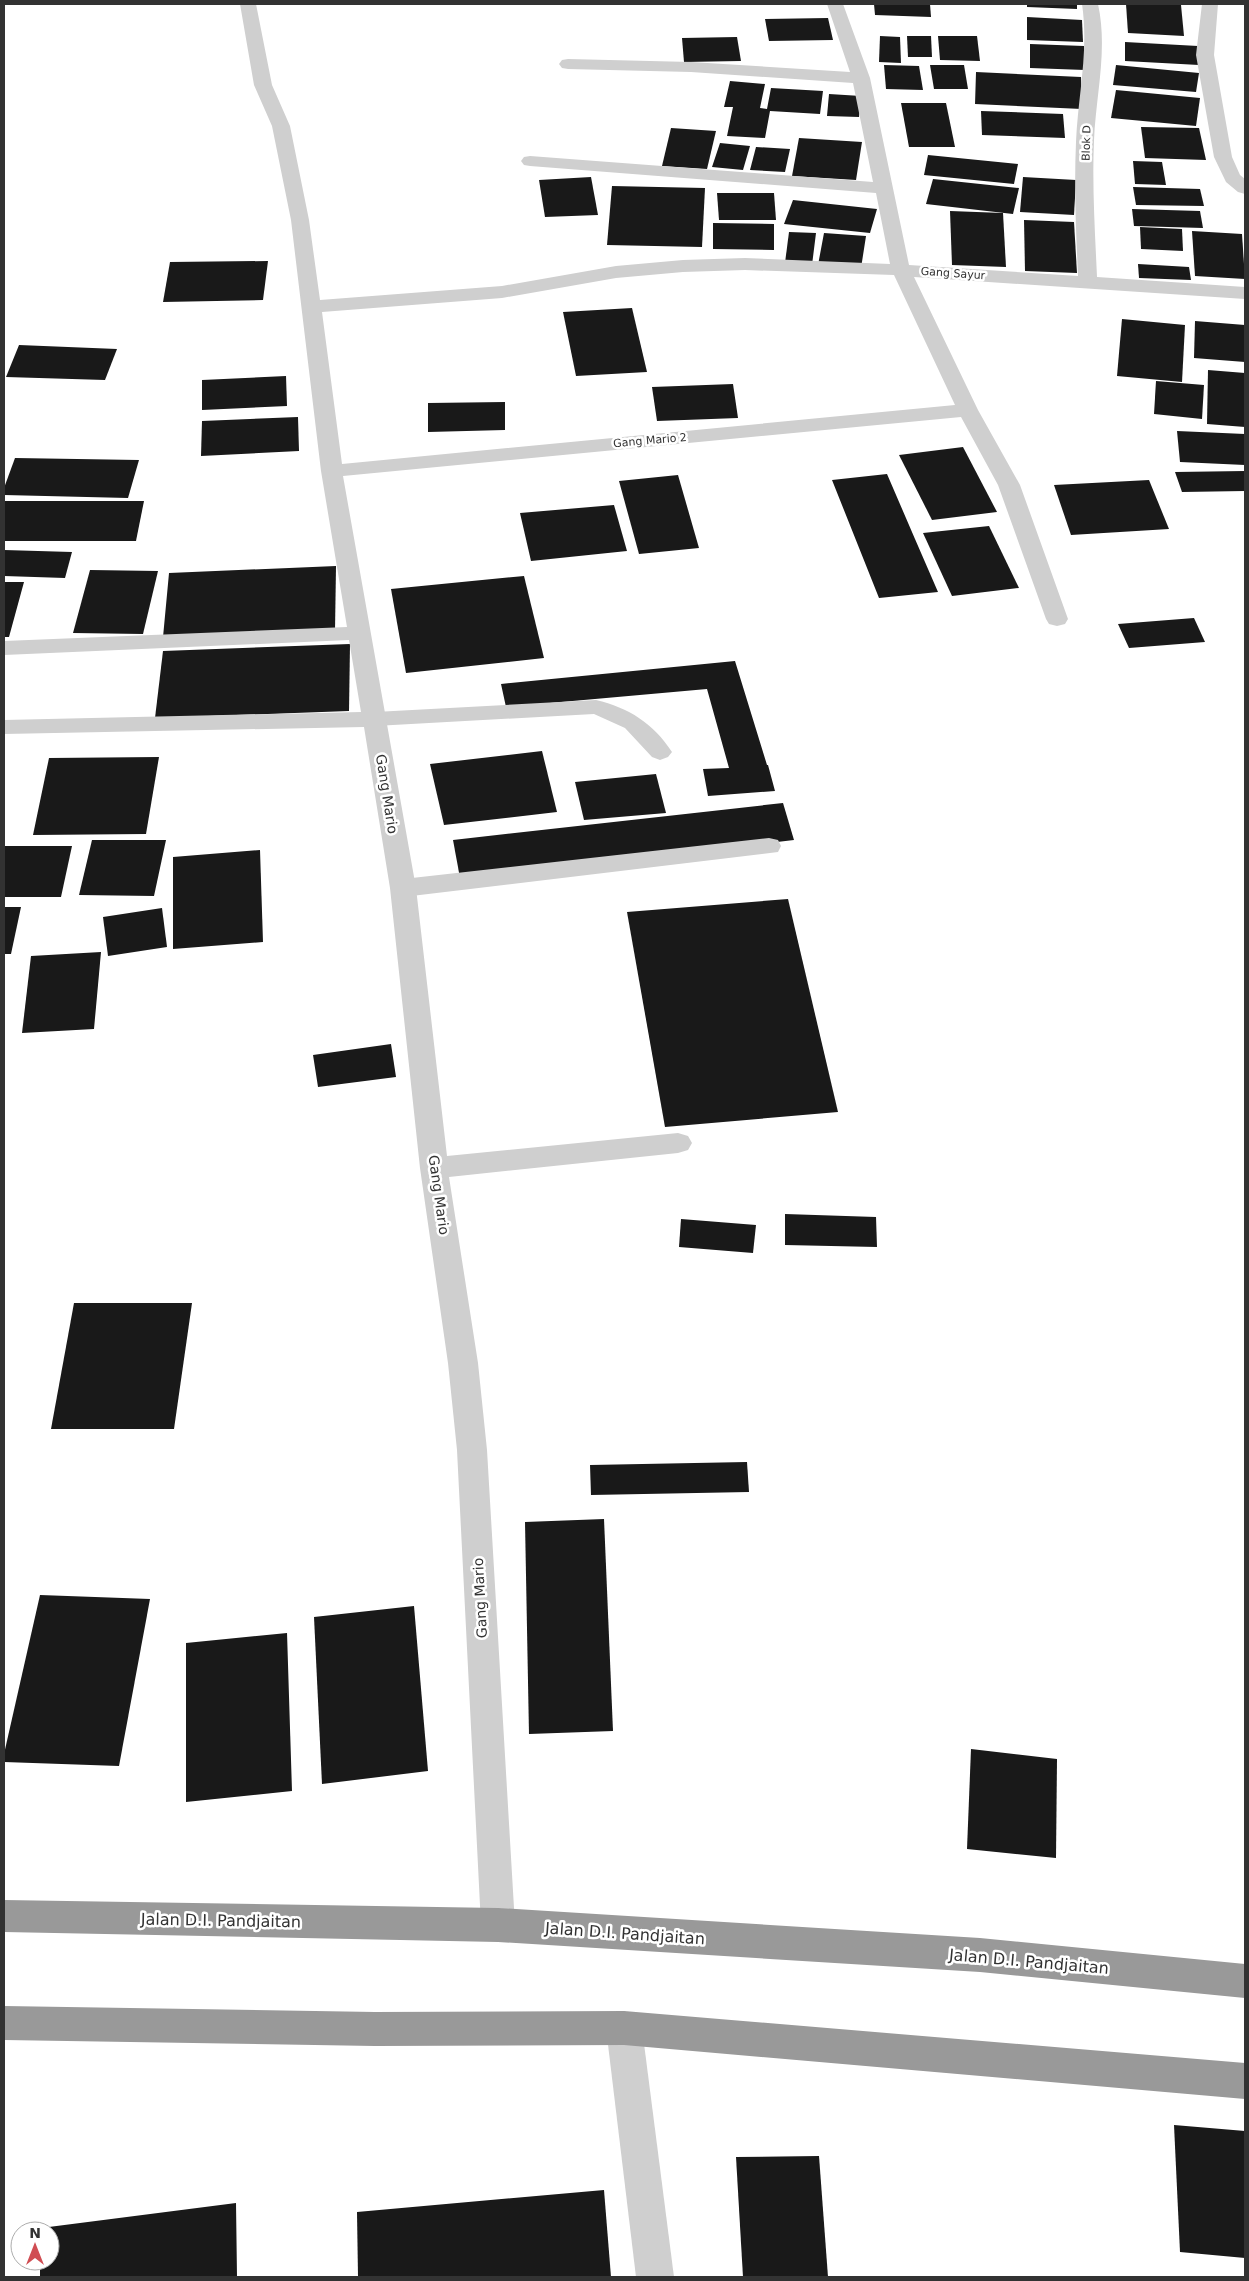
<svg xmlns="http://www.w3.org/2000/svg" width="1249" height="2281" font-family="'DejaVu Sans',sans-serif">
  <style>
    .building { fill: #191919 }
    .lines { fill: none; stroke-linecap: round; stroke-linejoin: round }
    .lane { fill: #cfcfcf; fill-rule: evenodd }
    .street { fill: #cfcfcf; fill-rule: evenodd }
    .highway { fill: #999; fill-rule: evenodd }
    .labels { text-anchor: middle; stroke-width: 5; stroke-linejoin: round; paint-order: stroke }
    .far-street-label { font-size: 11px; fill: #323232; stroke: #fff }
    .street-label { font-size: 14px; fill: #323232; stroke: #fff }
    .near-street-label { font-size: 16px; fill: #323232; stroke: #fff }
  </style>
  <rect width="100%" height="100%" fill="#fff"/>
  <!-- building -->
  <g class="building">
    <polygon points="874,4 930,4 931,17 875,15"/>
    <polygon points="1027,4 1077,4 1077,9 1027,7"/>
    <polygon points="1126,4 1181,5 1184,36 1128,33"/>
    <polygon points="1027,17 1082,20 1083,42 1027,40"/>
    <polygon points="828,18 833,40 769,41 765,19"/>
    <polygon points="880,36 900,37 901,63 879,62"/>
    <polygon points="907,36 931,36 932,57 908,57"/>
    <polygon points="938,36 977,36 980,61 940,60"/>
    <polygon points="737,37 741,61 684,62 682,38"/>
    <polygon points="1125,42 1198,46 1199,65 1125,61"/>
    <polygon points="1030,44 1084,46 1085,70 1030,68"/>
    <polygon points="884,65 919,66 923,90 886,89"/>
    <polygon points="930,65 964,65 968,89 934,89"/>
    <polygon points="1116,65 1199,73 1196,92 1113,85"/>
    <polygon points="976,72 1081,77 1082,109 975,104"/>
    <polygon points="730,81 765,84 760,108 767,109 771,88 823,91 820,114 770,111 765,138 727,136 733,107 724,107"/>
    <polygon points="1116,90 1200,98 1196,126 1111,118"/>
    <polygon points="829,94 861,96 859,117 827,116"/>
    <polygon points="901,103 946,103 955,147 909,147"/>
    <polygon points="981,111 1063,114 1065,138 982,135"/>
    <polygon points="1141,127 1199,128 1206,160 1145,158"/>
    <polygon points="671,128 716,131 707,169 662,166"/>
    <polygon points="799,138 862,142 856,180 792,176"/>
    <polygon points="720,143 750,146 743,170 712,167"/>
    <polygon points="756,147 790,149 785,172 750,170"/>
    <polygon points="928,155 1018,164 1014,184 924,175"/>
    <polygon points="1133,161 1162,162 1166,185 1135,184"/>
    <polygon points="591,177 598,215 545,217 539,180"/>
    <polygon points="1023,177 1076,180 1074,215 1020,212"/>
    <polygon points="933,179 1019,188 1013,214 926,204"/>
    <polygon points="612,186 705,188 702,247 607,245"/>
    <polygon points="1133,187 1200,189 1204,206 1136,205"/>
    <polygon points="717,193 774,193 776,220 719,220"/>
    <polygon points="793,200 877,209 870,233 784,224"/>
    <polygon points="1132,209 1200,211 1203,228 1134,226"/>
    <polygon points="950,211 1003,213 1006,267 952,265"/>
    <polygon points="1024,220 1074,222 1077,273 1025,271"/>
    <polygon points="713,223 774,224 774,250 713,249"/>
    <polygon points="1140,227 1182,229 1183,251 1141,249"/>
    <polygon points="1192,231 1242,234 1245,279 1195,276"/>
    <polygon points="789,232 816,233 812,265 785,263"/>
    <polygon points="824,233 866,236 861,268 818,265"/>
    <polygon points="268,261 263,300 163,302 170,262"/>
    <polygon points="1138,264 1189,267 1191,280 1139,278"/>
    <polygon points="632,308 647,372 576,376 563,312"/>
    <polygon points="1122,319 1185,325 1182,382 1117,376"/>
    <polygon points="1195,321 1245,325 1245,362 1194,358"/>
    <polygon points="19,345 117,349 105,380 6,377"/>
    <polygon points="1208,370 1245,373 1245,427 1207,424"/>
    <polygon points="286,376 287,406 202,410 202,380"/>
    <polygon points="1156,381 1204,385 1202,419 1154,414"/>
    <polygon points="733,384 738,418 657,421 652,387"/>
    <polygon points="505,402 505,430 428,432 428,403"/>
    <polygon points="298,417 299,451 201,456 202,421"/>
    <polygon points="1177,431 1245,434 1245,465 1180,462"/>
    <polygon points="963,447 997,512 932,520 899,455"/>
    <polygon points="15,458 139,460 128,498 4,495 4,488"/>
    <polygon points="1245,471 1245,491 1182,492 1175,472"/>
    <polygon points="887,474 915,539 938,592 879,598 832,480"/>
    <polygon points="678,475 699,548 639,554 619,481"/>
    <polygon points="1149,480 1169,529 1071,535 1054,485"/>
    <polygon points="4,501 144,501 136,541 4,541"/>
    <polygon points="614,505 627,551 531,561 520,513"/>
    <polygon points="989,526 1019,588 952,596 923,533"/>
    <polygon points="4,550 72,552 65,578 4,576"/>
    <polygon points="336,566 335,630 163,637 169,573"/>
    <polygon points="90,570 158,571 143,634 73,633"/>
    <polygon points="524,576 544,658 406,673 391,589"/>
    <polygon points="4,582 24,582 9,637 4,637"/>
    <polygon points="1194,618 1205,642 1129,648 1118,624"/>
    <polygon points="350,644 349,711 155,718 163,651"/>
    <polygon points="735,661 767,765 768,765 775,791 708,796 703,769 729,768 707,689 506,707 501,684"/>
    <polygon points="542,751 557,812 444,825 430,764"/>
    <polygon points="159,757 146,834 33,835 49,758"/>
    <polygon points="656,774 666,813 584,820 575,782"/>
    <polygon points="783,803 794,840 460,878 453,840"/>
    <polygon points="92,840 166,840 154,896 79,895"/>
    <polygon points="4,846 72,846 61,897 4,897"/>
    <polygon points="260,850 263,942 173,949 173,857"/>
    <polygon points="788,899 838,1112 665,1127 627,912"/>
    <polygon points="4,907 21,907 11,954 4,954"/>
    <polygon points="162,908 167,947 108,956 103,917"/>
    <polygon points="101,952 94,1029 22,1033 31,956"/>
    <polygon points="391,1044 396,1077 318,1087 313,1055"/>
    <polygon points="785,1214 876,1217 877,1247 785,1245"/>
    <polygon points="681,1219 756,1225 753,1253 679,1247"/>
    <polygon points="74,1303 192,1303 174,1429 51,1429"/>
    <polygon points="747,1462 749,1492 591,1495 590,1465"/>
    <polygon points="604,1519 613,1731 529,1734 525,1522"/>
    <polygon points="40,1595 150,1599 119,1766 4,1762 4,1754"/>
    <polygon points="414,1606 428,1771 322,1784 314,1617"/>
    <polygon points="287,1633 292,1791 186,1802 186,1643"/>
    <polygon points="971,1749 1057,1759 1056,1858 967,1849"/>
    <polygon points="1174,2125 1245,2131 1245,2258 1180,2252"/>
    <polygon points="819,2156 828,2277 743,2277 736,2157"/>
    <polygon points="604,2190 611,2277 358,2277 357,2212"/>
    <polygon points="236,2203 237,2277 40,2277 40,2261 50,2261 50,2231 41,2231 41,2228"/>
  </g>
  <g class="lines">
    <!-- lane -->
    <g class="lane">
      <path d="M596,700C629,708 653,723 672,752L668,757L660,760L652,757L625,728L594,714L375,726L367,724L363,719L367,714L375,712Z"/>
      <polygon points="769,838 778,840 781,846 778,852 403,897 394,894 390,888 394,882 403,879"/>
    </g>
    <!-- street -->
    <g class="street">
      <path d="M240,4H256L272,85L290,126L309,220L320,300L502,286L616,266L683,260L745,258L890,264L876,193L530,166L524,165L521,161L524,157L530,156L873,182L853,83L691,72L568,69L562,68L559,64L562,60L568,59L691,62L850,72L827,4H843L870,78L909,265L1078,276C1076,231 1074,186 1076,142C1078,95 1089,51 1082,4H1098C1108,49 1096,95 1094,140C1092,186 1095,232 1097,277L1245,287V299L914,277L978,410L1020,485L1068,619L1065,624L1057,626L1049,624L1046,619L998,485L961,417L343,476L416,888L447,1156L678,1133L688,1136L692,1143L688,1150L678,1153L449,1177L478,1363L487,1450L515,1925L510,1937L498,1942L486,1937L481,1925L457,1450L448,1363L420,1168L390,888L364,727L4,734V720L361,712L349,640L4,655V641L347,627L321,471L291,220L272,126L254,85ZM745,270L894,275L955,405L342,464L322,312L502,298L616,278L683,272Z"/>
      <polygon points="1202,4 1218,4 1214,55 1232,157 1240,175 1245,179 1245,194 1238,192 1226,182 1214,157 1196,55"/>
      <polygon points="624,2011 637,2016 642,2028 674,2277 636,2277 606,2028 611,2016"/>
    </g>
    <!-- highway -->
    <g class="highway">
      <polygon points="4,1900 498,1908 980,1938 1245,1964 1245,1998 980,1972 498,1942 4,1932"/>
      <polygon points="4,2006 375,2012 624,2011 1245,2063 1245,2099 624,2045 375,2046 4,2040"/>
    </g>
  </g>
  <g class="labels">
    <!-- far-street labels -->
    <g class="far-street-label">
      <text transform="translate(1086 143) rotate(-88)" y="4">Blok D</text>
      <text transform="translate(953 273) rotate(4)" y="4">Gang Sayur</text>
      <text transform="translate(650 440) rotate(-5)" y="4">Gang Mario 2</text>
    </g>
    <!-- street labels -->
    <g class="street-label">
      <text transform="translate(387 794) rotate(81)" y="5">Gang Mario</text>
      <text transform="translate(439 1195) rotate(82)" y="5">Gang Mario</text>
      <text transform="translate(480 1598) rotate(-93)" y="5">Gang Mario</text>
    </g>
    <!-- near-street labels -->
    <g class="near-street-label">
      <text transform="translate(221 1920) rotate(1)" y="6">Jalan D.I. Pandjaitan</text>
      <text transform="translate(625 1933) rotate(4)" y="6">Jalan D.I. Pandjaitan</text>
      <text transform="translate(1029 1961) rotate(5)" y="6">Jalan D.I. Pandjaitan</text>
    </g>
  </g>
  <!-- border -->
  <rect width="1249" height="2281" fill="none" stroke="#323232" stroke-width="10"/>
  <!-- north arrow -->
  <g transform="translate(35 2246)"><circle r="24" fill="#ffffff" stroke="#adadad"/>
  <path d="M0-4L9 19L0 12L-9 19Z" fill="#d04d53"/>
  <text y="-8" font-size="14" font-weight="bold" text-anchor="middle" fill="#323232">N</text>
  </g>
</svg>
